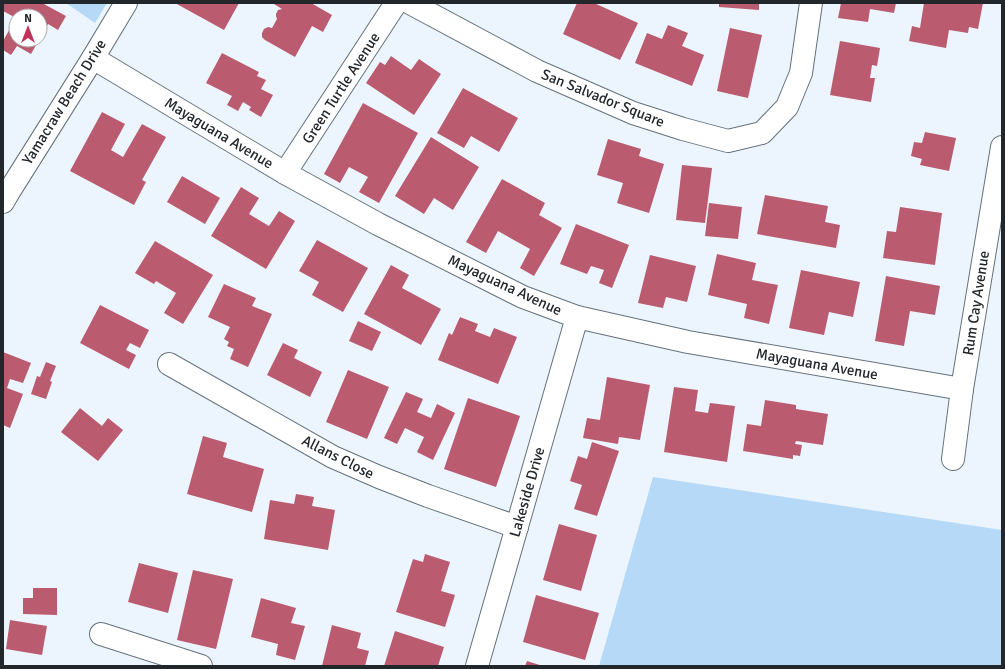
<svg xmlns="http://www.w3.org/2000/svg" width="1005" height="669" font-family="Signika,sans-serif">
  <style>
    .green { fill: #b6d9f7 }
    .building { fill: #bb5b70 }
    .lines { fill: none; stroke-linecap: round; stroke-linejoin: round }
    .street-casing { stroke: #64727d; stroke-width: 24 }
    .street { stroke: #fff; stroke-width: 22 }
    .labels { text-anchor: middle; stroke-width: 3.5; stroke-linejoin: round; paint-order: stroke }
    .street-label { font-size: 15px; fill: #22272c; stroke: #fff }
  </style>
  <rect width="100%" height="100%" fill="#ecf5fd"/>
  <!-- green -->
  <g class="green">
    <polygon points="66,3 107,3 95,23"/>
    <polygon points="653,477 1002,530 1002,666 599,666"/>
  </g>
  <!-- building -->
  <g class="building">
    <polygon points="3,3 42,3 66,16 58,30 48,24 40,38 40,16 16,16 16,18 3,11"/>
    <polygon points="175,3 239,3 224,30"/>
    <polygon points="275,3 311,3 332,15 323,32 312,26 295,57 265,40 262,37 262,33 264,29 268,27 272,28 277,19 276,16 276,14 278,10 282,9 274,4"/>
    <polygon points="577,3 594,3 638,23 620,60 563,34"/>
    <polygon points="719,3 759,3 759,10 719,7"/>
    <polygon points="841,3 896,3 894,13 870,9 868,22 838,18"/>
    <polygon points="924,3 983,3 978,29 969,27 968,33 949,30 946,48 909,41 912,26 920,28"/>
    <polygon points="16,18 16,40 39,40 31,54 17,46 11,55 3,50 3,41"/>
    <polygon points="668,25 688,33 682,46 704,55 692,86 635,63 647,33 662,39"/>
    <polygon points="730,28 762,35 748,98 717,91"/>
    <polygon points="840,41 880,48 877,66 872,65 870,78 875,78 871,102 830,95"/>
    <polygon points="222,53 259,72 257,76 266,80 261,89 273,95 261,117 249,110 251,107 243,102 238,111 227,105 232,96 206,83"/>
    <polygon points="391,56 411,70 419,59 441,74 414,115 366,83 380,62 385,65"/>
    <polygon points="463,88 518,118 499,152 471,136 464,148 437,133"/>
    <polygon points="363,103 418,133 379,203 359,192 368,177 349,167 340,183 324,174"/>
    <polygon points="102,112 125,124 111,150 123,157 142,124 166,137 142,180 146,182 134,205 70,171"/>
    <polygon points="925,132 956,138 949,171 920,165 922,159 911,156 914,142 922,143"/>
    <polygon points="431,137 479,167 453,210 434,198 424,214 395,196"/>
    <polygon points="608,139 641,149 639,156 664,164 649,213 617,203 623,183 597,175"/>
    <polygon points="682,165 712,168 705,223 676,220"/>
    <polygon points="182,176 220,198 205,224 167,202"/>
    <polygon points="502,179 545,203 539,215 562,228 534,276 520,268 530,249 498,231 486,253 466,242"/>
    <polygon points="241,187 259,198 249,214 269,226 279,211 295,221 266,269 211,236"/>
    <polygon points="765,195 828,206 825,222 840,225 836,248 757,234"/>
    <polygon points="709,203 742,207 738,239 705,236"/>
    <polygon points="900,207 942,213 935,265 883,258 887,231 896,232"/>
    <polygon points="576,224 629,245 612,288 599,283 604,270 591,266 587,274 560,264"/>
    <polygon points="317,240 368,268 343,312 312,295 319,282 299,271"/>
    <polygon points="155,241 213,275 183,324 164,313 176,293 156,281 154,284 135,273"/>
    <polygon points="717,254 756,263 752,280 778,285 769,324 744,318 747,304 708,295"/>
    <polygon points="650,255 696,266 687,302 666,297 663,308 638,303"/>
    <polygon points="391,265 409,275 402,288 441,309 421,345 364,314"/>
    <polygon points="801,270 860,282 853,317 829,312 824,335 789,328"/>
    <polygon points="886,276 940,286 935,315 910,311 904,346 875,341"/>
    <polygon points="224,284 256,298 252,306 272,314 248,367 230,359 234,349 227,346 229,342 224,339 230,327 208,317"/>
    <polygon points="100,305 149,330 140,348 130,343 126,350 136,355 129,369 80,343"/>
    <polygon points="460,317 478,324 475,331 490,337 494,328 517,337 498,384 438,360 449,333 452,335"/>
    <polygon points="358,321 381,332 372,351 349,341"/>
    <polygon points="283,343 298,350 294,358 322,372 310,397 267,375"/>
    <polygon points="3,352 31,363 23,383 10,379 7,388 23,394 10,428 3,425"/>
    <polygon points="46,362 56,366 50,381 52,382 46,399 31,394 37,376 40,377"/>
    <polygon points="348,370 389,387 367,439 326,422"/>
    <polygon points="607,377 650,385 640,440 619,437 618,444 583,438 587,418 600,420"/>
    <polygon points="674,387 698,390 695,411 708,413 710,403 735,406 727,462 664,452"/>
    <polygon points="406,392 423,399 417,412 431,418 437,404 455,413 433,460 417,452 424,437 405,428 397,444 384,438"/>
    <polygon points="468,398 520,416 496,487 444,469"/>
    <polygon points="765,400 796,405 796,409 828,414 823,445 796,441 795,444 802,445 800,456 793,455 793,459 743,451 747,424 761,426"/>
    <polygon points="80,408 102,426 108,418 123,430 98,461 61,432"/>
    <polygon points="203,436 227,443 223,457 264,469 252,512 187,494"/>
    <polygon points="592,442 619,451 597,516 574,509 582,485 570,481 578,456 587,459"/>
    <polygon points="296,494 314,497 312,506 335,510 328,550 264,539 270,500 294,504"/>
    <polygon points="559,524 597,535 581,591 543,580"/>
    <polygon points="425,554 450,562 441,591 455,595 445,627 396,612 413,559 423,562"/>
    <polygon points="139,563 178,573 168,613 128,602"/>
    <polygon points="193,570 233,579 216,649 177,640"/>
    <polygon points="33,588 57,588 57,615 23,614 23,598 33,598"/>
    <polygon points="536,595 599,613 585,660 523,642"/>
    <polygon points="261,598 296,608 291,623 305,626 295,660 276,655 278,644 251,637"/>
    <polygon points="10,620 47,626 42,655 6,649"/>
    <polygon points="332,625 361,633 357,648 369,651 365,666 322,666"/>
    <polygon points="395,631 444,647 438,666 384,666"/>
    <polygon points="527,661 543,666 525,666"/>
  </g>
  <g class="lines">
    <!-- street casing -->
    <g class="street-casing">
      <g id="street">
        <polyline points="410,3 537,71 633,113 683,129 728,141 762,133 787,107 801,73 811,3"/>
        <polyline points="93,58 285,173 378,224 523,297 577,317 688,342 962,389"/>
        <polyline points="285,173 396,3"/>
        <polyline points="3,202 10,190 93,58 126,3"/>
        <polyline points="169,364 333,457 379,477 428,496 517,527"/>
        <polyline points="953,459 962,389 1002,147"/>
        <polyline points="101,634 201,666"/>
        <polyline points="477,666 577,317"/>
      </g>
    </g>
    <!-- street -->
    <use href="#street" class="street"/>
  </g>
  <g class="labels">
    <!-- street labels -->
    <g class="street-label">
      <text transform="translate(341 88) rotate(-57)" y="5">Green Turtle Avenue</text>
      <text transform="translate(603 98) rotate(22)" y="5">San Salvador Square</text>
      <text transform="translate(64 102) rotate(-58)" y="5">Yamacraw Beach Drive</text>
      <text transform="translate(219 133) rotate(31)" y="5">Mayaguana Avenue</text>
      <text transform="translate(505 285) rotate(25)" y="5">Mayaguana Avenue</text>
      <text transform="translate(976 303) rotate(-81)" y="5">Rum Cay Avenue</text>
      <text transform="translate(817 364) rotate(10)" y="5">Mayaguana Avenue</text>
      <text transform="translate(338 457) rotate(27)" y="5">Allans Close</text>
      <text transform="translate(527 492) rotate(-74)" y="5">Lakeside Drive</text>
    </g>
  </g>
  <!-- border -->
  <rect width="1005" height="669" fill="none" stroke="#22272c" stroke-width="8"/>
  <!-- north arrow -->
  <g transform="translate(28 28)"><circle r="19" fill="#ffffff" stroke="#a7a9ab"/>
  <path d="M0-3L7 15L0 10L-7 15Z" fill="#c0315b"/>
  <text y="-6" font-size="11" font-weight="bold" text-anchor="middle" fill="#22272c">N</text>
  </g>
</svg>
